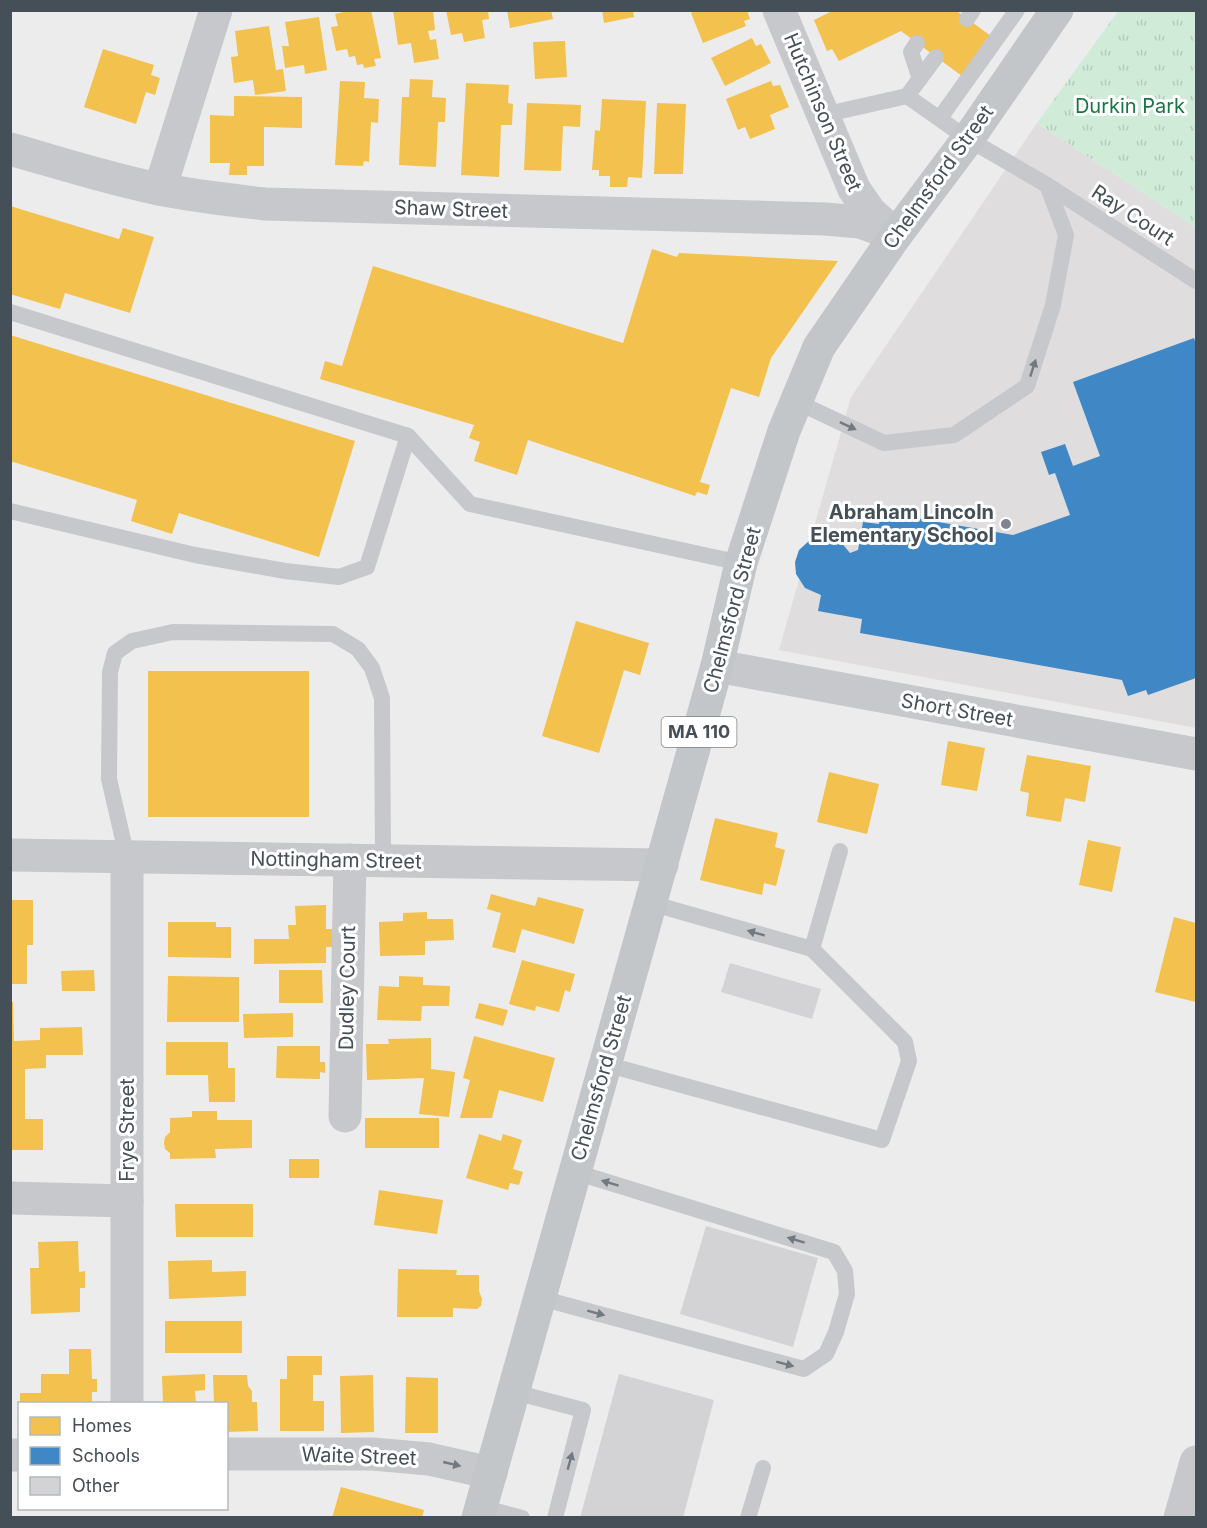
<svg xmlns="http://www.w3.org/2000/svg" width="1207" height="1528" font-family="Inter,sans-serif">
  <style>
    .education { fill: #dfddde }
    .park { fill: url(#park-tufts) }
    .homes { fill: #f2c14e }
    .schools { fill: #3f88c5 }
    .building { fill: #d3d3d5 }
    .lines { fill: none; stroke-linecap: round; stroke-linejoin: round }
    .service { stroke: #c6c8cb; stroke-width: 16 }
    .minor { stroke: #c6c8cb; stroke-width: 33 }
    .primary { stroke: #c2c6c9; stroke-width: 33 }
    .oneway { fill: #727980 }
    .poi-dot { fill: #7f868c; stroke: #fff; stroke-width: 2 }
    .labels { text-anchor: middle; stroke-width: 6; stroke-linejoin: round; paint-order: stroke }
    .shield { fill: #fff; stroke: #7c848a; stroke-width: 1.5 }
    .shield-label { font-size: 18px; font-weight: bold; fill: #444f58 }
    .park-label { font-size: 20px; fill: #187643; stroke: #fff }
    .street-label { font-size: 20px; fill: #444f58; stroke: #fff }
    .poi-label { font-size: 20px; font-weight: bold; fill: #444f58; stroke: #fff; text-anchor: end }
  </style>
  <defs>
    <pattern id="park-tufts" width="24" height="20" patternUnits="userSpaceOnUse" patternTransform="scale(1.5)"><rect width="24" height="20" fill="#d0ecd9"/><path d="M3 7l-1-3M5 7V3M7 7l1-3M15 17l-1-3M17 17v-4M19 17l1-3" fill="none" stroke="#b4ccbc"/></pattern>
  </defs>
  <rect width="100%" height="100%" fill="#edecec"/>
  <!-- education -->
  <polygon class="education" points="1037,123 1196,228 1196,728 779,650 851,397"/>
  <!-- park -->
  <polygon class="park" points="1119,10 1196,11 1196,228 1037,123"/>
  <!-- homes -->
  <g class="homes">
    <polygon points="352,10 371,10 381,58 374,59 376,66 364,68 363,64 357,65 355,56 349,57 347,49 336,51 331,27 338,26 335,14"/>
    <polygon points="393,10 433,10 435,30 428,31 430,40 436,39 439,59 414,63 411,43 398,45"/>
    <polygon points="446,10 488,10 489,19 482,20 485,38 464,42 462,33 451,35"/>
    <polygon points="507,10 551,10 553,19 510,28"/>
    <polygon points="602,10 633,10 634,17 604,23"/>
    <polygon points="697,10 747,10 750,19 744,21 746,26 703,43 691,13"/>
    <polygon points="834,10 955,10 991,36 962,76 901,31 839,61 832,49 827,51 814,20"/>
    <polygon points="319,17 327,70 305,74 304,65 285,68 282,46 289,46 285,22"/>
    <polygon points="269,26 276,70 283,69 286,91 255,95 253,80 234,83 231,57 238,56 235,31"/>
    <polygon points="752,38 756,46 761,44 771,63 725,86 711,58"/>
    <polygon points="565,41 567,77 535,79 533,42"/>
    <polygon points="103,49 154,65 151,75 160,78 155,95 146,92 136,124 84,107"/>
    <polygon points="410,79 433,80 432,97 446,98 445,122 438,122 436,167 399,165 402,97 409,97"/>
    <polygon points="340,81 365,82 364,98 379,99 378,123 371,122 369,162 364,161 363,166 335,165"/>
    <polygon points="771,81 773,86 780,85 789,107 770,115 775,129 750,139 745,127 738,130 726,99"/>
    <polygon points="466,83 509,85 508,103 513,104 512,125 501,125 499,177 461,175"/>
    <polygon points="234,96 302,97 302,128 264,127 264,166 247,166 247,175 229,175 230,163 210,163 210,115 234,116"/>
    <polygon points="602,99 646,101 642,178 628,177 627,187 610,187 610,176 599,176 599,170 592,170 595,130 600,131"/>
    <polygon points="527,103 581,105 580,127 563,126 561,171 524,170"/>
    <polygon points="657,103 686,104 683,174 654,174"/>
    <polygon points="10,206 119,239 123,228 154,237 130,313 65,293 60,309 10,294"/>
    <polygon points="652,249 677,257 679,253 838,261 771,358 759,397 731,388 700,482 710,485 707,495 697,492 695,496 528,440 517,475 474,461 480,442 469,438 474,425 320,379 325,361 342,366 373,266 623,343"/>
    <polygon points="10,335 355,441 319,557 179,513 172,534 131,521 137,500 10,461"/>
    <polygon points="576,621 649,643 640,675 624,670 599,753 542,736"/>
    <rect x="148" y="671" width="161" height="146"/>
    <polygon points="948,741 985,748 977,791 941,785"/>
    <polygon points="1027,755 1091,766 1085,802 1065,798 1061,822 1026,816 1029,793 1020,791"/>
    <polygon points="829,772 879,784 867,834 817,822"/>
    <polygon points="715,818 778,833 775,847 785,850 776,886 764,883 762,895 700,880"/>
    <polygon points="1088,840 1121,847 1112,892 1079,885"/>
    <polygon points="491,894 535,906 538,897 584,909 574,944 522,929 515,953 492,947 501,913 487,909"/>
    <polygon points="10,900 33,900 33,945 27,945 27,984 10,984"/>
    <polygon points="326,905 326,929 332,929 332,947 326,947 326,963 254,964 254,939 289,939 288,925 296,925 295,906"/>
    <polygon points="427,912 427,919 453,919 454,940 425,941 425,955 380,956 379,922 403,921 403,913"/>
    <polygon points="1174,917 1196,923 1196,1002 1155,992"/>
    <polygon points="168,922 216,922 216,927 231,927 231,958 168,957"/>
    <polygon points="522,960 575,974 570,992 565,990 559,1012 536,1006 535,1011 509,1004"/>
    <polygon points="94,970 95,991 62,991 61,971"/>
    <polygon points="279,970 322,970 323,1003 279,1003"/>
    <polygon points="168,976 239,977 239,1022 167,1022"/>
    <polygon points="399,976 423,977 423,985 450,986 449,1006 422,1006 421,1021 377,1020 379,986 399,987"/>
    <polygon points="10,1002 13,1002 14,1041 40,1040 40,1028 82,1027 83,1055 46,1055 46,1068 25,1069 25,1119 43,1119 43,1150 10,1150"/>
    <polygon points="479,1003 508,1010 503,1026 475,1018"/>
    <polygon points="293,1013 293,1037 244,1038 243,1014"/>
    <polygon points="474,1036 555,1058 543,1102 499,1090 492,1118 460,1118 470,1080 463,1078"/>
    <polygon points="431,1038 431,1069 455,1072 449,1117 419,1114 424,1078 367,1080 366,1044 389,1044 388,1039"/>
    <polygon points="166,1042 228,1042 228,1068 235,1068 235,1102 209,1102 208,1075 166,1075"/>
    <polygon points="277,1046 320,1046 320,1062 325,1062 325,1073 320,1072 320,1079 276,1078"/>
    <polygon points="192,1111 217,1111 217,1120 252,1120 252,1148 215,1149 216,1158 170,1159 170,1153 165,1149 164,1143 165,1137 170,1132 170,1118 192,1117"/>
    <rect x="365" y="1118" width="74" height="30"/>
    <polygon points="479,1134 501,1141 503,1134 522,1140 513,1169 523,1172 519,1185 510,1183 508,1190 466,1178"/>
    <rect x="289" y="1159" width="30" height="19"/>
    <polygon points="379,1190 443,1200 437,1234 374,1225"/>
    <polygon points="175,1204 253,1204 253,1237 176,1237"/>
    <polygon points="78,1241 79,1272 85,1271 85,1288 80,1288 80,1312 31,1314 30,1268 39,1268 38,1242"/>
    <polygon points="212,1260 212,1272 246,1271 246,1296 169,1299 168,1261"/>
    <polygon points="398,1269 457,1270 456,1275 479,1275 479,1291 482,1299 481,1306 477,1309 453,1308 453,1317 397,1317"/>
    <rect x="165" y="1321" width="77" height="32"/>
    <polygon points="69,1349 91,1349 92,1379 97,1379 97,1392 92,1392 92,1404 20,1404 20,1393 41,1393 41,1374 69,1374"/>
    <polygon points="287,1356 322,1356 322,1375 313,1375 313,1401 324,1401 324,1431 280,1431 280,1379 287,1379"/>
    <polygon points="205,1374 205,1390 195,1391 196,1404 163,1404 162,1376"/>
    <polygon points="213,1375 247,1375 248,1386 252,1391 252,1402 257,1402 258,1431 226,1432 226,1404 214,1404"/>
    <polygon points="373,1375 374,1432 341,1433 340,1376"/>
    <polygon points="406,1377 438,1378 438,1433 405,1433"/>
    <polygon points="341,1487 424,1510 422,1518 332,1518"/>
  </g>
  <!-- schools -->
  <polygon class="schools" points="1194,338 1196,344 1196,678 1148,695 1146,690 1128,696 1122,680 860,633 862,619 818,611 821,595 805,588 796,574 795,562 799,550 810,540 824,536 840,541 850,553 858,550 863,522 879,524 881,512 1013,535 1070,515 1055,473 1049,475 1041,452 1065,444 1073,466 1100,456 1073,382"/>
  <!-- building -->
  <g class="building">
    <polygon points="730,963 821,989 812,1019 721,992"/>
    <polygon points="706,1226 818,1258 793,1347 680,1314"/>
    <polygon points="619,1374 714,1400 683,1518 580,1518"/>
  </g>
  <g class="lines">
    <!-- service -->
    <g class="service">
      <polyline points="967,19 973,10"/>
      <polyline points="917,43 911,52 920,79"/>
      <polyline points="907,96 968,139 1047,185 1196,281"/>
      <polyline points="823,115 907,96 936,57"/>
      <polyline points="940,118 1017,10"/>
      <polyline points="10,312 408,436 470,504 741,563"/>
      <polyline points="795,401 884,443 954,435 1027,386 1053,305 1066,235 1047,185"/>
      <polyline points="10,511 195,555 285,571 339,577 367,567 408,436"/>
      <polyline points="127,857 109,779 110,672 115,653 132,641 173,632 333,634 358,649 372,668 382,698 383,860"/>
      <polyline points="812,949 840,851"/>
      <polyline points="605,1064 882,1140 909,1061 905,1042 812,949 650,903"/>
      <polyline points="540,1298 804,1369 826,1354 836,1332 847,1294 845,1271 834,1252 575,1172"/>
      <polyline points="514,1392 583,1410 555,1518"/>
      <polyline points="481,1507 522,1518"/>
      <polyline points="748,1518 763,1468"/>
    </g>
    <!-- minor -->
    <g class="minor">
      <polyline points="779,10 854,189 870,212 892,232"/>
      <path d="M10,149C60,163 109,179 159,189C194,196 229,200 265,204L825,219L860,222L896,235"/>
      <polyline points="160,189 216,10"/>
      <polyline points="717,666 1196,754"/>
      <polyline points="10,855 662,865"/>
      <polyline points="127,857 127,1404"/>
      <polyline points="345,1116 350,860"/>
      <polyline points="10,1198 127,1201"/>
      <polyline points="226,1454 373,1454 429,1459 491,1473"/>
      <polyline points="10,1455 20,1455"/>
      <polyline points="1180,1518 1196,1462"/>
    </g>
    <!-- primary -->
    <polyline class="primary" points="478,1518 717,666 741,563 784,431 819,347 896,235 968,139 1057,10"/>
  </g>
  <!-- one-way arrows -->
  <defs><path id="oneway-solid" d="M-6-.8H1V-3.2L6.5 0L1 3.2V.8H-6Z" transform="scale(1.5)"/></defs>
  <g class="oneway">
    <use href="#oneway-solid" transform="translate(1033 368) rotate(-72)"/>
    <use href="#oneway-solid" transform="translate(848 426) rotate(25)"/>
    <use href="#oneway-solid" transform="translate(756 933) rotate(-164)"/>
    <use href="#oneway-solid" transform="translate(610 1183) rotate(-163)"/>
    <use href="#oneway-solid" transform="translate(796 1240) rotate(-163)"/>
    <use href="#oneway-solid" transform="translate(596 1313) rotate(15)"/>
    <use href="#oneway-solid" transform="translate(785 1364) rotate(15)"/>
    <use href="#oneway-solid" transform="translate(570 1461) rotate(-75)"/>
    <use href="#oneway-solid" transform="translate(452 1464) rotate(13)"/>
  </g>
  <!-- markers -->
  <circle class="poi-dot" cx="1006" cy="524" r="6"/>
  <g class="labels">
    <!-- shield labels -->
    <rect class="shield" x="661.5" y="717" width="75" height="30" rx="4.5"/>
    <g class="shield-label">
      <text x="699" y="738">MA 110</text>
    </g>
    <!-- park labels -->
    <g class="park-label">
      <text x="1130" y="113">Durkin Park</text>
    </g>
    <!-- street labels -->
    <g class="street-label">
      <text transform="translate(823 112) rotate(67)" y="7">Hutchinson Street</text>
      <text transform="translate(938 177) rotate(-54)" y="7">Chelmsford Street</text>
      <text transform="translate(451 209) rotate(2)" y="7">Shaw Street</text>
      <text transform="translate(1133 215) rotate(33)" y="7">Ray Court</text>
      <text transform="translate(732 610) rotate(-75)" y="7">Chelmsford Street</text>
      <text transform="translate(957 710) rotate(10)" y="7">Short Street</text>
      <text transform="translate(336 860) rotate(1)" y="7">Nottingham Street</text>
      <text transform="translate(347 988) rotate(-89)" y="7">Dudley Court</text>
      <text transform="translate(601 1078) rotate(-74)" y="7">Chelmsford Street</text>
      <text transform="translate(127 1130) rotate(-90)" y="7">Frye Street</text>
      <text transform="translate(359 1456) rotate(2)" y="7">Waite Street</text>
    </g>
    <!-- poi labels -->
    <g class="poi-label">
      <text x="994" y="519">Abraham Lincoln<tspan x="994" dy="23">Elementary School</tspan></text>
    </g>
  </g>
  <!-- border -->
  <rect width="1207" height="1528" fill="none" stroke="#444f58" stroke-width="24"/>
  <!-- legend -->
  <rect x="18" y="1402" width="210" height="108" fill="#ffffff" stroke="#b4b9bc" stroke-width="1.5"/>
  <rect x="30" y="1417" width="30" height="18" fill="#f2c14e" stroke="#b4b9bc" stroke-width="1.5"/>
  <text x="72" y="1432" font-size="18" fill="#444f58">Homes</text>
  <rect x="30" y="1447" width="30" height="18" fill="#3f88c5" stroke="#b4b9bc" stroke-width="1.5"/>
  <text x="72" y="1462" font-size="18" fill="#444f58">Schools</text>
  <rect x="30" y="1477" width="30" height="18" fill="#d3d3d5" stroke="#b4b9bc" stroke-width="1.5"/>
  <text x="72" y="1492" font-size="18" fill="#444f58">Other</text>
</svg>
